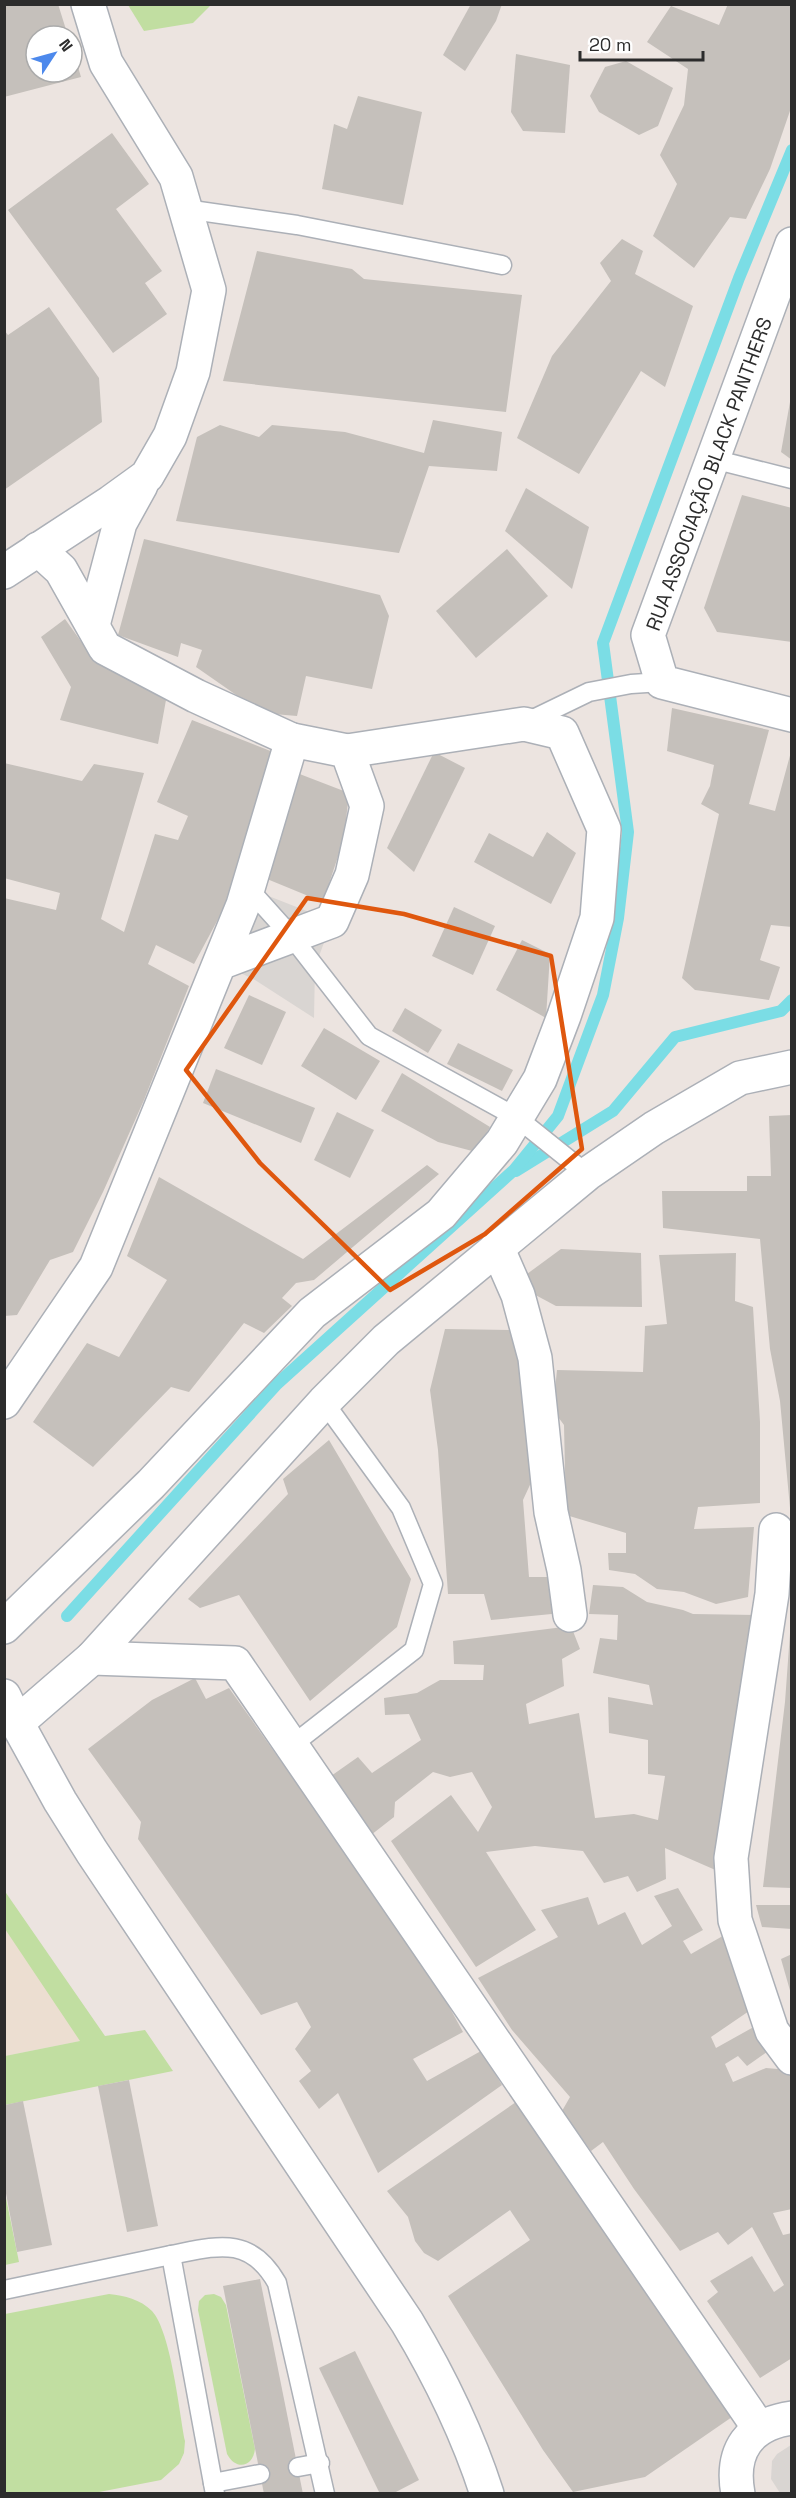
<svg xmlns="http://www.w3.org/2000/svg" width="796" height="2498" font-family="'Space Grotesk',sans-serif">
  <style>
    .education { fill: #ecded1 }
    .green { fill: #c1dea1 }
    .plaza { fill: #d9d5d2 }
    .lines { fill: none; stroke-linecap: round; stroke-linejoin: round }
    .stream { stroke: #7bdde5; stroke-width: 12 }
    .building { fill: #c5c0bb }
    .lane-casing { stroke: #acb0b7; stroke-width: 21 }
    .street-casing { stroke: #acb0b7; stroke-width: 36 }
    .lane { stroke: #fff; stroke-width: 18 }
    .street { stroke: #fff; stroke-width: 33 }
    .marked { fill: none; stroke: #df570e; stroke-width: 4.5; stroke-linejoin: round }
    .labels { text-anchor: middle; stroke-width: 4.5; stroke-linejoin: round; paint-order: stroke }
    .street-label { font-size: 20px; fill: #2c2c2c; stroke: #fff }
  </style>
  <rect width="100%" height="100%" fill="#ece4e0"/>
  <!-- education -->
  <polygon class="education" points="4,1890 80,2041 5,2056"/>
  <!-- green -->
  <g class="green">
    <polygon points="128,5 211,5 193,23 144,31"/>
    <polygon points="4,1890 105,2036 145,2030 173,2071 5,2105 5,2056 80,2041 5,1929"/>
    <polygon points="4,2188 19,2262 5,2265 4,2265"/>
    <path d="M109,2294C125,2296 140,2299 152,2311C171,2332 179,2410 185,2441L184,2453L179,2464L161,2480L94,2493H5V2314Z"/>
    <path d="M214,2294L221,2297L226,2305L255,2449C253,2467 236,2471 227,2454L198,2310L199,2301L205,2295Z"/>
  </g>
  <!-- plaza -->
  <g class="plaza">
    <polygon points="248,888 332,921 315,967 314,1018 255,980 220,963"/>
    <polygon points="791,2445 791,2493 780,2493 771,2479 772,2461 777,2454"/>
  </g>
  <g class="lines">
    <!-- stream -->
    <g class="stream">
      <polyline points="516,1171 613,1111 675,1037 781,1011 792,1000"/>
      <polyline points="67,1616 277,1384 514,1170 558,1116 603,995 618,918 628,832 603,643 739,278 792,150"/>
    </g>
  </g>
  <!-- building -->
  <g class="building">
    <polygon points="4,4 58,4 68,36 36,36 36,72 72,72 73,50 81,77 4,97"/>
    <polygon points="471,4 502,4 496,21 465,71 443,55"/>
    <polygon points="728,4 792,4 792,105 770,169 746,219 730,217 694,268 653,236 677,184 660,155 684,105 688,69 647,42 671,6 719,25"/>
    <polygon points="516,54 570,65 565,133 523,131 511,112"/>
    <polygon points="626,61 673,88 658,126 639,135 599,112 590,96 605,67"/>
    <polygon points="358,96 422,112 403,205 322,189 334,124 347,129"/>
    <polygon points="112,133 149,184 116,209 162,271 145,283 167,314 113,353 8,210"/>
    <polygon points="622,239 643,251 635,274 693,306 665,387 641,371 579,474 517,438 552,356 611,281 600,263"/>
    <polygon points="257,251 352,269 364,279 522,295 506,412 223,381"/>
    <polygon points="49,307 99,378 102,422 4,490 4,330 8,335"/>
    <polygon points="790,402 792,402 792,460 781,452"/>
    <polygon points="433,420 502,432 497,471 429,466 399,553 176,521 197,437 220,425 259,437 272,425 345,432 424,453"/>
    <polygon points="526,488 589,527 572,589 505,531"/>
    <polygon points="742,495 792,508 792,642 717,632 704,608"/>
    <polygon points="144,539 380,595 389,616 372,689 306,676 297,716 262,713 196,667 202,650 181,643 178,657 118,635"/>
    <polygon points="507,549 548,596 476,658 436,611"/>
    <polygon points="65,619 95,661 166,700 158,744 60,720 71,687 41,637"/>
    <polygon points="672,708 769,730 749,804 775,811 792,748 792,927 771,925 760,960 780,967 769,1000 695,990 682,978 719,814 701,804 710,786 714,765 667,751"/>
    <polygon points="192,720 273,752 223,910 194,964 156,945 148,964 189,986 144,1100 103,1192 73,1252 50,1260 17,1315 4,1316 4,898 56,910 60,893 4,878 4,763 82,781 94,764 144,773 101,919 124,932 155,834 178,840 188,816 157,802"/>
    <polygon points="434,752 465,768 414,872 387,848"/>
    <polygon points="297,773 349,793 344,838 323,902 267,879"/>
    <polygon points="547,832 576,853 551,904 474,862 489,833 533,857"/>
    <polygon points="454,907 495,926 473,975 432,956"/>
    <polygon points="522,940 550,954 546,1018 496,990"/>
    <polygon points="249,995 286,1012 262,1065 224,1048"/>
    <polygon points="405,1008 442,1030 428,1053 392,1031"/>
    <polygon points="324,1028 380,1061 356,1100 301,1066"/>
    <polygon points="458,1043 513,1070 502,1091 447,1064"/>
    <polygon points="216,1069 315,1108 301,1143 203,1103"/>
    <polygon points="402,1073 490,1127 476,1152 438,1142 381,1111"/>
    <polygon points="337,1112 374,1130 350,1178 314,1160"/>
    <polygon points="792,1115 792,1508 790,1508 780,1401 770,1349 760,1239 663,1228 662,1191 747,1191 747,1176 771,1176 769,1116"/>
    <polygon points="427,1165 439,1174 314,1280 296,1283 282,1298 292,1306 264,1333 244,1323 189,1392 171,1387 93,1467 33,1422 87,1343 119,1357 167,1280 127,1256 159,1177 303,1259"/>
    <polygon points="561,1249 641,1253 642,1307 556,1306 528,1291 527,1274"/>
    <polygon points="736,1253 735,1301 753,1307 760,1422 760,1503 698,1507 694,1529 754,1527 748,1597 716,1604 684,1592 657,1589 635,1574 609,1570 608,1553 626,1553 626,1533 566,1515 564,1425 553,1410 557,1370 643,1372 645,1326 667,1324 659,1255"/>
    <polygon points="445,1329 519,1330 535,1474 523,1500 529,1577 559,1577 562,1613 491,1620 484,1594 448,1594 438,1450 430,1390"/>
    <polygon points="329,1440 411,1579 397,1627 310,1701 239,1595 200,1608 188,1599 288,1494 283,1479"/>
    <polygon points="593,1585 623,1587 647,1602 683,1610 693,1614 756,1615 720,1872 665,1848 666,1879 637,1892 628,1876 604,1883 583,1851 535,1846 486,1852 536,1930 476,1967 391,1841 451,1795 478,1832 492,1807 472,1772 450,1777 433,1772 395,1802 394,1817 371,1835 331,1776 358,1757 372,1773 421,1740 409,1714 385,1715 384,1698 417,1693 440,1680 483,1680 484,1665 454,1664 453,1641 571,1626 580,1649 562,1659 564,1686 526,1704 529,1724 579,1713 595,1818 634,1814 658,1820 665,1776 648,1774 648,1740 609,1733 608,1697 653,1705 649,1685 593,1673 600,1638 617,1640 618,1615 589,1614"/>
    <polygon points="790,1633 792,1633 792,1888 763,1887 785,1702"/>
    <polygon points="195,1678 206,1699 229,1688 429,1970 463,2032 413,2059 427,2081 481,2051 502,2085 378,2173 338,2093 319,2109 299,2081 311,2071 295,2049 311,2027 297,2002 261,2015 138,1839 141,1822 88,1749 152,1700"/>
    <polygon points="678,1888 703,1930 683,1941 691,1954 728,1933 755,2007 711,2037 716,2048 759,2024 771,2049 747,2066 738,2056 725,2064 733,2082 766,2068 790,2070 792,2074 792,2209 773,2213 783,2235 792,2233 792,2358 760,2378 707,2301 718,2292 710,2281 752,2256 774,2292 784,2285 752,2227 728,2245 718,2232 680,2251 634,2189 603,2142 591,2151 562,2111 570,2097 512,2030 478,1978 558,1937 541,1910 588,1897 598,1925 625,1912 642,1945 672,1926 654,1896"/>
    <polygon points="756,1905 792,1905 792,1929 762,1927"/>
    <polygon points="792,1954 792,1994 791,1994 781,1959"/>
    <polygon points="129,2080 158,2226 127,2232 98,2086"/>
    <polygon points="23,2101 52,2245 17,2252 5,2188 5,2105"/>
    <polygon points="516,2102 732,2417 645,2477 573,2492 543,2450 448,2296 530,2240 510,2210 438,2261 424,2253 415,2241 408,2217 387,2191"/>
    <polygon points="260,2279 303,2494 264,2494 223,2286"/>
    <polygon points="355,2351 419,2480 392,2494 380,2494 319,2368"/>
  </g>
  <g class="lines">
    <!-- lane casing -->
    <g class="lane-casing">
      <g id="lane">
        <polyline points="185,209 297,225 502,265"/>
        <polyline points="713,459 792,479"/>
        <polyline points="525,723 589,692 631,684 662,682"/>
        <polyline points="248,888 292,937 369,1036 516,1117 587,1174"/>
        <polyline points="291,1746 414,1650 433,1584 401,1508 324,1402"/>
        <path d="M171,2255C217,2246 250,2235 277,2283L325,2494"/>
        <polyline points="4,2290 171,2255 215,2494"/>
        <polyline points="298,2467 320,2463"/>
        <polyline points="213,2483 260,2474"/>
      </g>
    </g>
    <!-- street casing -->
    <g class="street-casing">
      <g id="street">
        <polyline points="792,244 648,635 662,682 792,715"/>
        <polyline points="38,549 61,570 105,648 196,696 292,740"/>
        <polyline points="4,572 111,502 147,476 170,436 193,372 209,290 176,177 106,63 88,4"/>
        <polyline points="93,625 120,523 141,485"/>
        <polyline points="497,1247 518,1295 535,1358 551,1512 564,1570 570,1615"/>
        <polyline points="4,1402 96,1267 243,905 292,740 347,751 367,806 352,875 332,921 220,963"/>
        <polyline points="776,1530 772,1594 731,1858 735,1920 772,2031 792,2058"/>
        <polyline points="4,1627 151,1484 312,1313 441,1214 502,1142 540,1079 564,1016 597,918 604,829 562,733 524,724 347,751"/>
        <polyline points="92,1658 235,1663 759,2428"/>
        <polyline points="4,1696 17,1723"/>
        <path d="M487,2494C467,2432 440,2377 407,2322L92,1852L60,1801L17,1723L92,1658L324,1402L386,1340L587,1174L654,1128L740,1078L792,1067"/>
        <path d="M738,2494C730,2451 749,2424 792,2418"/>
      </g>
    </g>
    <!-- lane -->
    <use href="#lane" class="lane"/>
    <!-- street -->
    <use href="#street" class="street"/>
  </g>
  <!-- marked area -->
  <path class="marked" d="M307,898L404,914L551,956L582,1149L485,1234L390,1290L260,1163L186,1070Z"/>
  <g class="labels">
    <!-- street labels -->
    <g class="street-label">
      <text transform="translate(709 474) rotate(-70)" y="7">RUA ASSOCIAÇÃO BLACK PANTHERS</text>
    </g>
  </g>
  <!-- border -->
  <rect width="796" height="2498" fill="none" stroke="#2c2c2c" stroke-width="12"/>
  <!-- north arrow -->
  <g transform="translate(54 54) rotate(54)"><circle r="28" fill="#ffffff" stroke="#ababab" stroke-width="1.5"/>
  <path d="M0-4.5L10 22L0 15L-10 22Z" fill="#4d89ec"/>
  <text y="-9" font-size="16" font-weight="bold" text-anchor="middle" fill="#2c2c2c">N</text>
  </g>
  <!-- scale -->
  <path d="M580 51v9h123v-9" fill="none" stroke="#2c2c2c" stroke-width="3"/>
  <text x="589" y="51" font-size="18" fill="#2c2c2c" stroke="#ffffff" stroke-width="4.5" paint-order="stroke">20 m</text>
</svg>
